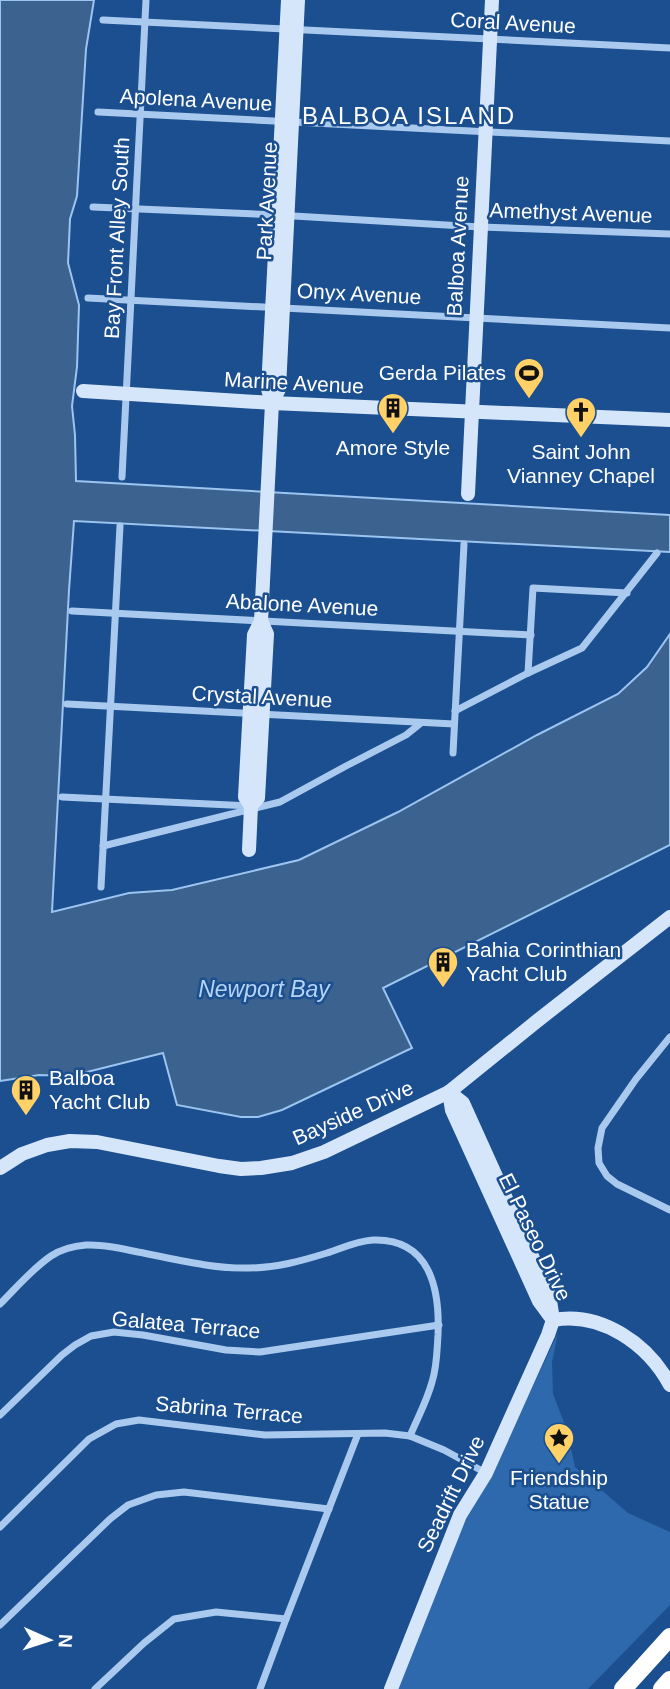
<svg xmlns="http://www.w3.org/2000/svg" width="670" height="1689" font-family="Helvetica,sans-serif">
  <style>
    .green { fill: #2e69ad }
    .water { fill: #3c6290; stroke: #9cc4f0; stroke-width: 2 }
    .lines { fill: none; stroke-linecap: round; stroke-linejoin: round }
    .street { stroke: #a9c9ee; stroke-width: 7 }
    .secondary { stroke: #d6e6fa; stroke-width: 14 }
    .highway { stroke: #fff; stroke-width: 18 }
    .labels { text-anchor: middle; stroke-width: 5; stroke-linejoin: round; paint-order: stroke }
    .street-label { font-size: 21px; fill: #fff; stroke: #1b4f8f }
    .poi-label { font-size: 21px; fill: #fff; stroke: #1b4f8f }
    .water-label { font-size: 23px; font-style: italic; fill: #b5d3f5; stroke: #1b4f8f }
    .quarter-label { font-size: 24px; letter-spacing: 2px; fill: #fff; stroke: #1b4f8f }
  </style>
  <rect width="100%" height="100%" fill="#1b4f8f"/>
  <!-- green -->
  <polygon class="green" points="558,1333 552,1362 553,1394 567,1430 575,1467 628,1513 670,1532 670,1605 588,1689 398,1689 463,1518 492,1473"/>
  <!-- water -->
  <polygon class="water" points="0,0 94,0 86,49 77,196 70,219 68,263 79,305 77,367 72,406 75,435 76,481 670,515 670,552 74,521 69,590 52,912 129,893 172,890 299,860 398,812 537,735 618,694 647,667 670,634 670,845 383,988 412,1048 282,1110 258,1117 241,1117 177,1105 163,1053 71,1076 39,1075 0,1081"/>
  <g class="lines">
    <!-- street -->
    <g class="street">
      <polyline points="103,20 670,48"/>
      <polyline points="98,112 670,141"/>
      <polyline points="93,207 277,215 480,227 670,234"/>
      <polyline points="88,298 670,328"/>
      <polyline points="122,477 146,0"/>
      <polyline points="72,611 531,635"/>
      <polyline points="528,673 533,588 627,593"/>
      <polyline points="67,704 454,724"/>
      <polyline points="455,711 528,673 582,648 657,553"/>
      <polyline points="453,753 464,544"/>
      <polyline points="62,797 251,806"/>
      <polyline points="103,846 280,802 346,766 406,735 421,723"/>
      <polyline points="101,887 120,526"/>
      <polyline points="670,1037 636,1079 602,1128 598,1148 599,1163 607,1176 617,1184 670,1210"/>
      <path d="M0,1304C16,1288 32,1269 51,1256C60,1250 74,1246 86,1245C103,1244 121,1248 138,1252C175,1259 212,1269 249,1268C276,1268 301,1261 327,1253C342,1248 357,1241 373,1240C430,1238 440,1289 438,1335C437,1350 437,1367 432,1382C427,1401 417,1419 410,1436"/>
      <polyline points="0,1415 62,1355 75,1345 91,1336 114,1332 143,1335 226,1350 260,1352 439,1325"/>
      <polyline points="0,1527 89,1439 116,1424 139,1420 265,1435 385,1433 410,1436 444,1450 486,1473"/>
      <polyline points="0,1625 110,1519 128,1505 156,1495 184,1492 329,1509"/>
      <polyline points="95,1689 144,1643 174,1619 216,1612 286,1619"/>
      <polyline points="260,1689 286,1619 358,1434"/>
    </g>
    <!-- secondary -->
    <g class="secondary">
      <polyline points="83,391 272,403 670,420"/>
      <polyline points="272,403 279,389 298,0"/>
      <polyline points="468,494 492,0"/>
      <polyline points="251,806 258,798 267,634 261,621"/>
      <polyline points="249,850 251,806 245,797 254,635 261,621 272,403 268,389 288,0"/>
      <polyline points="449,1092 452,1110 539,1301 550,1316"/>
      <polyline points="0,1168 22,1154 47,1145 70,1141 97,1142 219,1166 241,1169 261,1168 292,1163 324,1152 449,1092 537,1021 670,917"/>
      <path d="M553,1320C601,1311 648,1344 670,1385"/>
      <polyline points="391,1689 460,1515 486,1473 548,1335 553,1320 549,1294 463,1103 449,1092"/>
    </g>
    <!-- highway -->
    <g class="highway">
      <polyline points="623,1689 670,1637"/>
      <polyline points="662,1689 670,1680"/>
    </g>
  </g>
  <!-- icons -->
  <defs>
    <g id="stadium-pin" transform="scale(1.575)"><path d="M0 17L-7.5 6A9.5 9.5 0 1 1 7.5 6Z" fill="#ffd166" stroke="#1b4f8f"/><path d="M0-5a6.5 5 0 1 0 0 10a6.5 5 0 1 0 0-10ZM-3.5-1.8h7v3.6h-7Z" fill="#111"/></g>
    <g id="building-pin" transform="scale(1.575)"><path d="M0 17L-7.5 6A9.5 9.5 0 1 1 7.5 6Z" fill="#ffd166" stroke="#1b4f8f"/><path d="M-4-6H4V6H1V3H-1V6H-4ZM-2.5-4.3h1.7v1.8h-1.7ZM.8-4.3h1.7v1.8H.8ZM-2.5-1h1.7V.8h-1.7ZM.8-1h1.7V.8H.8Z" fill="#111"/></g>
    <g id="church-pin" transform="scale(1.575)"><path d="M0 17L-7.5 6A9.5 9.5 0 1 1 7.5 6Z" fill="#ffd166" stroke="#1b4f8f"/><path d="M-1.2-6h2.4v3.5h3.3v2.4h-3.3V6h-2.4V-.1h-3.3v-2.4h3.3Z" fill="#111"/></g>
    <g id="sight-pin" transform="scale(1.575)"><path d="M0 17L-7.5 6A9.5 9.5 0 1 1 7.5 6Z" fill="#ffd166" stroke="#1b4f8f"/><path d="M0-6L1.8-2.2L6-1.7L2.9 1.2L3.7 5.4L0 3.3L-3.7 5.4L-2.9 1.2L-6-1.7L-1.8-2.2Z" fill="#111"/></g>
  </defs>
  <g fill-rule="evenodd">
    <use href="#stadium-pin" x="529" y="373"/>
    <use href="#building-pin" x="393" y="408"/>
    <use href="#church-pin" x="581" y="412"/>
    <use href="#building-pin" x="443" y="962"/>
    <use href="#building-pin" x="26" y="1090"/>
    <use href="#sight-pin" x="559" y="1438"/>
  </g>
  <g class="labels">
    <!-- street labels -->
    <g class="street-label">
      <text transform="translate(513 23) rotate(3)" y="7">Coral Avenue</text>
      <text transform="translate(196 100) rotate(3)" y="7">Apolena Avenue</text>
      <text transform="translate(267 201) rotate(-87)" y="7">Park Avenue</text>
      <text transform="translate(571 213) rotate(2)" y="7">Amethyst Avenue</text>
      <text transform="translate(117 238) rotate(-87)" y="7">Bay Front Alley South</text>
      <text transform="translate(458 246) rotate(-87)" y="7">Balboa Avenue</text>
      <text transform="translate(359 294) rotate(3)" y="7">Onyx Avenue</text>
      <text transform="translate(294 383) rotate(3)" y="7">Marine Avenue</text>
      <text transform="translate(302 605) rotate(3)" y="7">Abalone Avenue</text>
      <text transform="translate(262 697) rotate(3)" y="7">Crystal Avenue</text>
      <text transform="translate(353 1113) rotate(-24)" y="7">Bayside Drive</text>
      <text transform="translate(535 1237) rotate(64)" y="7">El Paseo Drive</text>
      <text transform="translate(186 1325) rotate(5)" y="7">Galatea Terrace</text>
      <text transform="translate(229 1410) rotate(5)" y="7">Sabrina Terrace</text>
      <text transform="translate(451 1494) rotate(-64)" y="7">Seadrift Drive</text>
    </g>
    <!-- poi labels -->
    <g class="poi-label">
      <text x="506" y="380" text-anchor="end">Gerda Pilates</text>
      <text x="393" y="455">Amore Style</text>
      <text x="581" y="459">Saint John<tspan x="581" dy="24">Vianney Chapel</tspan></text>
      <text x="466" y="957" text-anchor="start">Bahia Corinthian<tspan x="466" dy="24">Yacht Club</tspan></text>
      <text x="49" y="1085" text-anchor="start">Balboa<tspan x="49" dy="24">Yacht Club</tspan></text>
      <text x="559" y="1485">Friendship<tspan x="559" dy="24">Statue</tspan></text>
    </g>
    <!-- water labels -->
    <g class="water-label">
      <text x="264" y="997">Newport Bay</text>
    </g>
    <!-- quarter labels -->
    <g class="quarter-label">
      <text x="409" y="124">BALBOA ISLAND</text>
    </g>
  </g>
  <!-- north arrow -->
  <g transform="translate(49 1640) rotate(93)" stroke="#1b4f8f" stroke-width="5" paint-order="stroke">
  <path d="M0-5L12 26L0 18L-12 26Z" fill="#ffffff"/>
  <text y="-10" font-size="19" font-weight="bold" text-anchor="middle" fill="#ffffff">N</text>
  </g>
</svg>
